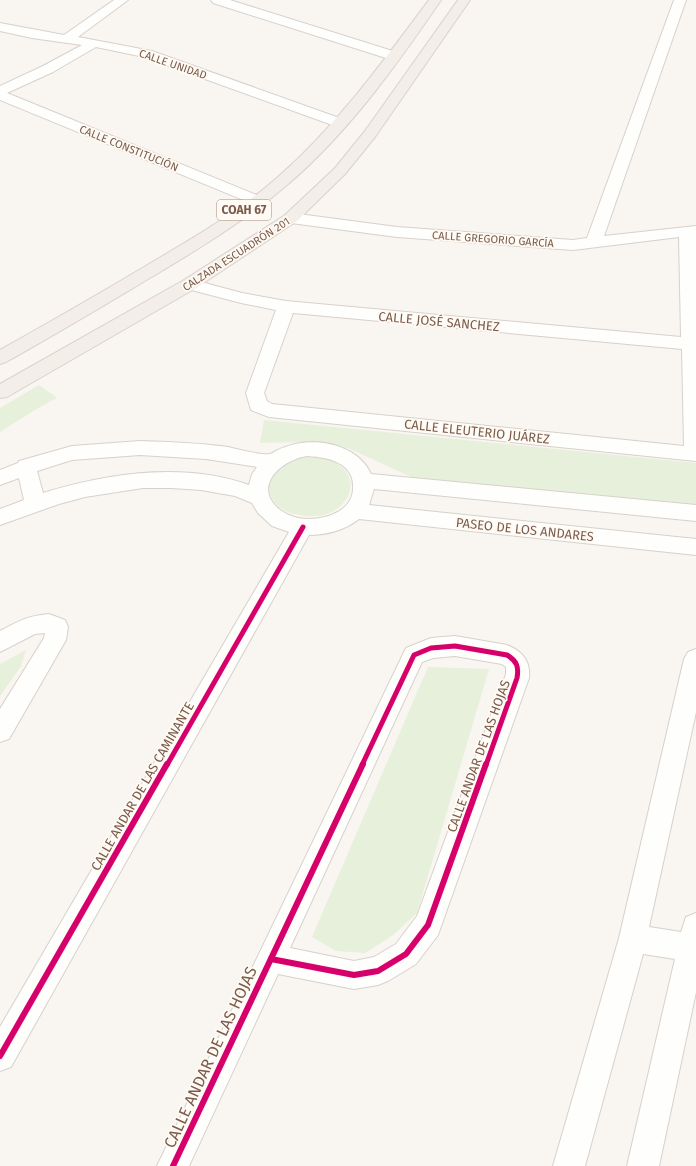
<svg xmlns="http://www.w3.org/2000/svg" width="696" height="1166" font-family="'Fira Sans',sans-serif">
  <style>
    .green { fill: #e7f0db }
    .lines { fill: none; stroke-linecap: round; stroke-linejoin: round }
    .minor-casing { stroke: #d7d1cb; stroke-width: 2 }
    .major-casing { stroke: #dad1cc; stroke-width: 2 }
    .minor { fill: #fefefd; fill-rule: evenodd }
    .major { fill: #f3eee8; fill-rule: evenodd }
    .cycleway-far1-casing { stroke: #fffaf3; stroke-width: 8 }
    .cycleway-casing { stroke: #fffaf3; stroke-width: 9 }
    .cycleway-far1 { stroke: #d6006c; stroke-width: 5 }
    .cycleway { stroke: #d6006c; stroke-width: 6 }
    .labels { text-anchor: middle; stroke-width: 3.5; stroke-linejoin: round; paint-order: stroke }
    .far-street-label { font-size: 11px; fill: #7a5c4d; stroke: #fffaf3 }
    .shield { fill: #fffaf3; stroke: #a28b7f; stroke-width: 1 }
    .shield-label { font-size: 12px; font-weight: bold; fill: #7a5c4d }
    .street-label { font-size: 13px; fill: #7a5c4d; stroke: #fffaf3 }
    .near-street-label { font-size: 16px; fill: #7a5c4d; stroke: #fffaf3 }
  </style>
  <rect width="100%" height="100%" fill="#f9f5f0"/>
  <!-- green -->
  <g class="green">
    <polygon points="39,385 57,398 38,408 0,432 0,408"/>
    <polygon points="264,420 696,463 696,506 420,481 348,448 299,442 260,443"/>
    <path d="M308,456C377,460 353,526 300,515C292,514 283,511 278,506C253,480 283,460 308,456Z"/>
    <polygon points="26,650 21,666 0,696 0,664"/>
    <polygon points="428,667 489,669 417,913 393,935 365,953 336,951 312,937"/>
  </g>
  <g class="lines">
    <!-- minor casing -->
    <g class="minor-casing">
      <g id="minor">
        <polygon points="114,0 128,0 78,37 152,51 345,120 347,123 345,126 340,127 335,126 144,57 96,47 53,72 7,93 264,198 266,201 264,204 258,206 0,100 0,86 43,66 82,45 32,38 0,31 0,23 64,35"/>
        <polygon points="211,0 230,0 399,53 401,56 399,59 389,59 213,3"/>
        <path d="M674,0H686L604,236L696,226V461L269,417L251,410L246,393L276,310L241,303L184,288L181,284L184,280L190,279L242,293L286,301L681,337L679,237L573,250L397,237L291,223L285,221L283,218L285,215L291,213L397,227L573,240L587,238ZM293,313L682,349L684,446L272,404L267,401L264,393Z"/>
        <path d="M140,441C170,442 199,443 228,447C236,449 265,456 270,454C272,454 275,451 278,450C283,447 289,446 295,444C323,438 359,447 371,474L696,505V521L374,489L369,505L696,539V555L359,519C345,530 326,535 309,535L11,1067L0,1071V1027L289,532L272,526L258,513L252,503L235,496L201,490L172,488H143L85,497L59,504L0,525V509L24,500L19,478L0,485V470L18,463L19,461L72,446ZM140,455L206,459L257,467L252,474L249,485C184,462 108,473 43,493L37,471L72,460ZM307,456C319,457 331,458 342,465C349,470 353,477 353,485C355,510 328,519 308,519C298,519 289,516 280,510C251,487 281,460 307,456Z"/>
        <path d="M49,614L65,620L68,627L66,640L9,739L0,742V709L44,638L45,633L35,634L0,652V631C19,621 27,616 49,614Z"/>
        <path d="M455,636L507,645C522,651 531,661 529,678L438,935L416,964L388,981L378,985L354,989L278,974L189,1166H157L406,648L431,638ZM455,656L502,664L506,667V674L417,916L396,944L374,957L354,961L290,948L422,662L433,658Z"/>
        <polygon points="696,649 696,712 649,927 681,932 686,917 696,913 696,992 659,1166 627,1166 675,959 643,954 585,1166 553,1166 619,938 684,659 688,652"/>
      </g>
    </g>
    <!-- major casing -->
    <g class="major-casing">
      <g id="major">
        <path d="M429,0H441C396,66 348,133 287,185C246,220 200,248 155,275C106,304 56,334 6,362L0,364V350C48,323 97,295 144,267C190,240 237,213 278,177C337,125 382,63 429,0Z"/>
        <polygon points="458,0 470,0 375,137 345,174 297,221 196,288 7,397 0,398 0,384 184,280 285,215 335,168 365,131"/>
      </g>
    </g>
    <!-- minor -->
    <use href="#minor" class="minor"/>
    <!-- major -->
    <use href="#major" class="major"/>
    <!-- cycleway-far1 casing -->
    <g class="cycleway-far1-casing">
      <g id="cycleway-far1">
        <polyline points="167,765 303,527"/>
        <path d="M362,765L414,655L431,648L455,646L507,655C517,661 519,667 517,678L486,765"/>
      </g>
    </g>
    <!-- cycleway casing -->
    <g class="cycleway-casing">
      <g id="cycleway">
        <polyline points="271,959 354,975 378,971 406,954 428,925 486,764"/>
        <polyline points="0,1056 167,764"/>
        <polyline points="173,1166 363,764"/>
      </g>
    </g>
    <!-- cycleway-far1 -->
    <use href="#cycleway-far1" class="cycleway-far1"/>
    <!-- cycleway -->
    <use href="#cycleway" class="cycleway"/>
  </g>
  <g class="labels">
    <!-- far-street labels -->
    <g class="far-street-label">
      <text transform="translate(173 64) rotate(19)" y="4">CALLE UNIDAD</text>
      <text transform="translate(129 148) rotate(22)" y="4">CALLE CONSTITUCIÓN</text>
      <text transform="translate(493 239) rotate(4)" y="4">CALLE GREGORIO GARCÍA</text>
      <text transform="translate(236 254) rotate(-33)" y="4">CALZADA ESCUADRÓN 201</text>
    </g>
    <!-- shield labels -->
    <rect class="shield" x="217" y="200" width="54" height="20" rx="3"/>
    <g class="shield-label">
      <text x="244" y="214">COAH 67</text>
    </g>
    <!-- street labels -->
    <g class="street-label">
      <text transform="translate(439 321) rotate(5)" y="5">CALLE JOSÉ SANCHEZ</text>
      <text transform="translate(477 431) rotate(6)" y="5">CALLE ELEUTERIO JUÁREZ</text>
      <text transform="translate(525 529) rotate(6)" y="5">PASEO DE LOS ANDARES</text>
      <text transform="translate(478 756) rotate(-70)" y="5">CALLE ANDAR DE LAS HOJAS</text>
      <text transform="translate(142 786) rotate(-60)" y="5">CALLE ANDAR DE LAS CAMINANTE</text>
    </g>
    <!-- near-street labels -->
    <g class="near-street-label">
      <text transform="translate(210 1057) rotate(-65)" y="6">CALLE ANDAR DE LAS HOJAS</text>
    </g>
  </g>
</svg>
